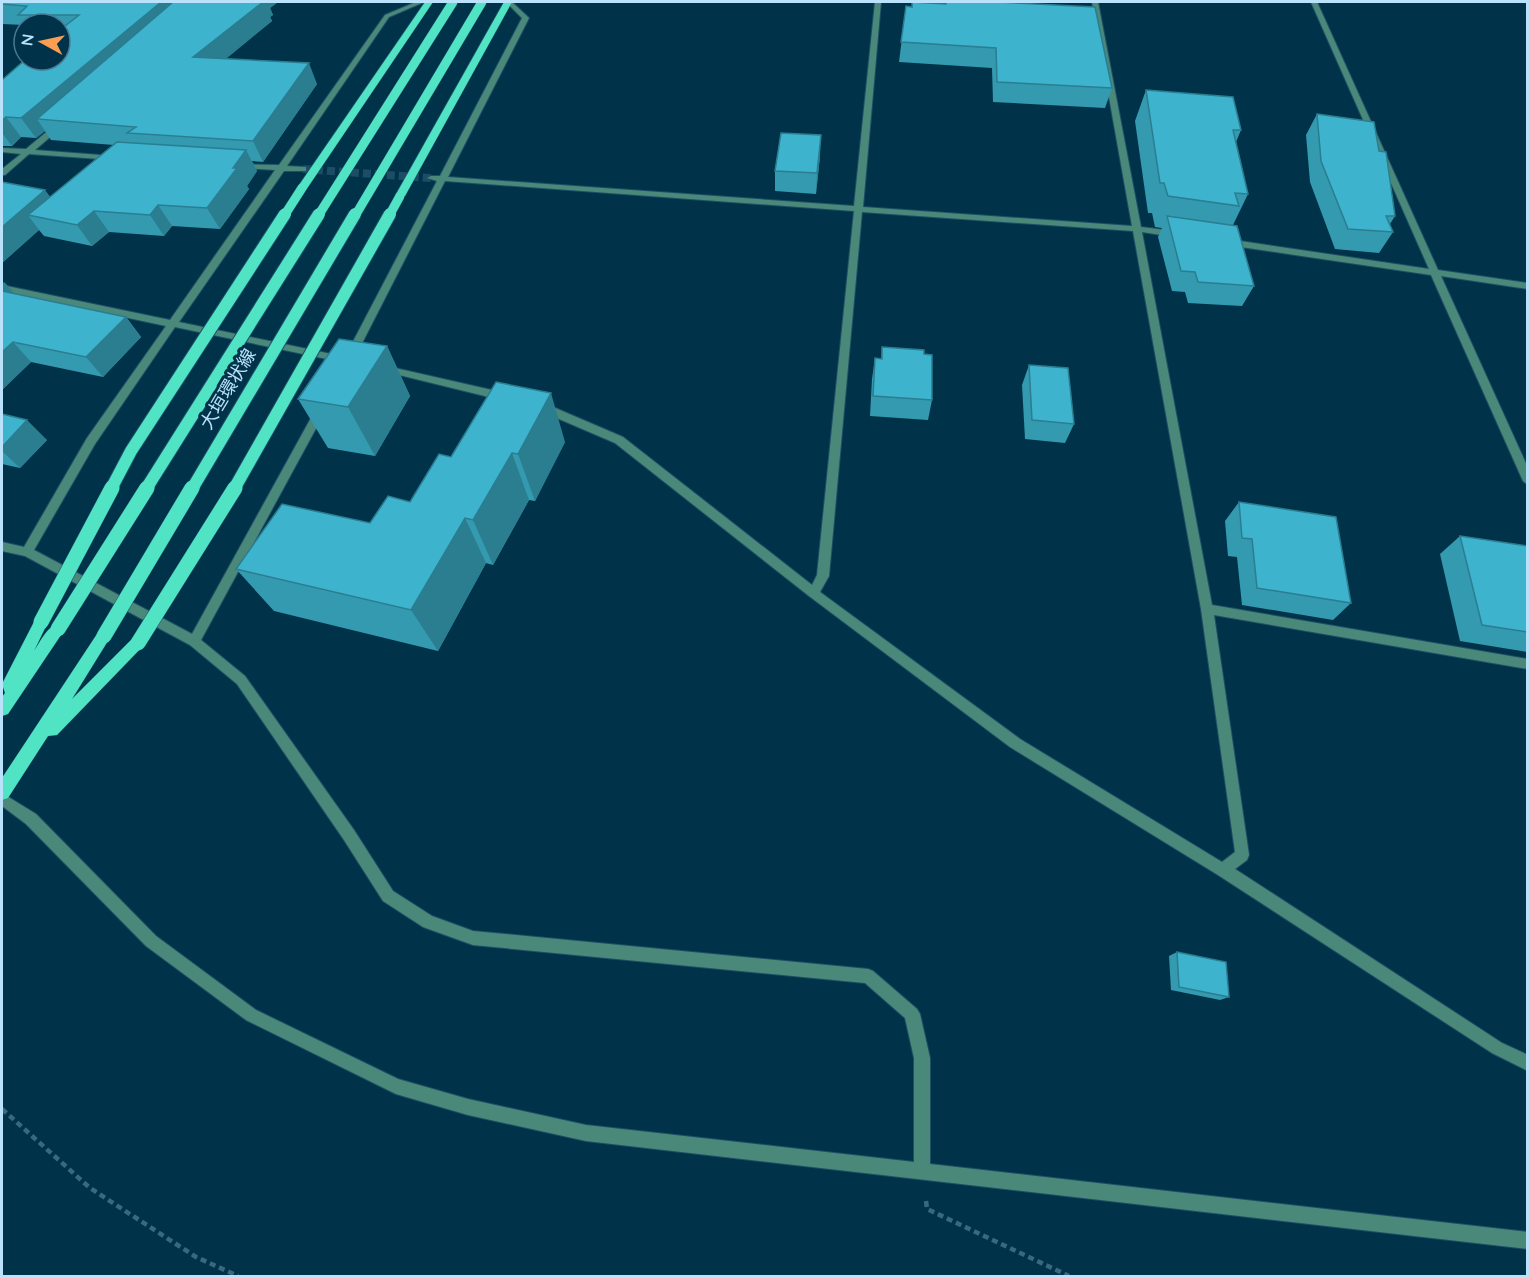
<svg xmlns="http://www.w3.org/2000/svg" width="1529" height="1278" font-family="Quicksand,'Noto Sans JP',sans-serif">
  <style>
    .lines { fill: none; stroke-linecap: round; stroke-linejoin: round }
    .street-tunnel { stroke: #1c4d65; stroke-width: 8; stroke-dasharray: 8 4; stroke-linecap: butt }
    .street-casing { stroke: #1e4f66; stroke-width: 2 }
    .primary-casing { stroke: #1e4f66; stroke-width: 1 }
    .path { stroke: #396981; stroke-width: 4.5; stroke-dasharray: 6 4; stroke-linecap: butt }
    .street { fill: #4a897a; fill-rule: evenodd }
    .primary { fill: #50e4c5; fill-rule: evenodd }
    .primary-bridge-far2-casing { stroke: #1e4f66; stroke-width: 10; stroke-linecap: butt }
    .primary-bridge-far1-casing { stroke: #1e4f66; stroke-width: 14; stroke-linecap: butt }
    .primary-bridge-casing { stroke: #1e4f66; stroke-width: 16; stroke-linecap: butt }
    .primary-bridge-far2 { stroke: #50e4c5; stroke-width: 9 }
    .primary-bridge-far1 { stroke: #50e4c5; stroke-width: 12 }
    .primary-bridge { stroke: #50e4c5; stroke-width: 15 }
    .wall { fill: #349ab0 }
    .shaded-wall { fill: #2b7d90 }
    .building { fill: #3db3cd; stroke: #2b7d90; stroke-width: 1.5 }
    .labels { text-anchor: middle; stroke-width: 6; stroke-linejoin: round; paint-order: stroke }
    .street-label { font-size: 18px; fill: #bae2fb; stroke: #00334a }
  </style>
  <rect width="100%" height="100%" fill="#00334a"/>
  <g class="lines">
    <!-- street-tunnel -->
    <polyline class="street-tunnel" points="303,169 431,178"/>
    <!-- street casing -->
    <g class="street-casing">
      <g id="street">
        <polygon points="416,2 424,2 389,17 287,166 306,167 306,171 284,171 179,322 341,356 346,359 344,361 341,362 175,327 95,444 34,550 192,634 317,407 325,407 326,410 201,640 245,676 354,830 393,891 432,916 473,931 868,969 873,971 917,1009 920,1014 930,1058 930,1164 1528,1232 1528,1249 586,1141 468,1115 396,1094 246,1020 146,946 26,824 2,806 2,793 36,814 156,936 256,1010 398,1079 468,1099 586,1125 914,1162 914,1058 905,1018 865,983 473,945 423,927 383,901 344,840 237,684 190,645 25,556 2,551 2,542 24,547 87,438 166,326 2,291 2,285 170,320 275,170 239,168 235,166 236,164 279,165 385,15"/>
        <path d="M506,2H512L529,18L448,177L854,206L875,2H881L863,207L1132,226L1092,2H1098L1141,227L1174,231L1178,234L1174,237L1142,232L1212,605L1528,659V669L1214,615L1249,855L1247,860L1235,869L1502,1043L1528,1055V1071L1492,1053L1218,875L1010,747L809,596L615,443L538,410V404H546L623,437L812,585L817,575L854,211L445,181L356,355L354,357H348L346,355L437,181L427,178L431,176H440L522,18ZM862,212L1133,231L1201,609L1235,852L1222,862L1020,739L820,592L829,576Z"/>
        <polygon points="1311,2 1317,2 1438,270 1528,283 1528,289 1441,276 1528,468 1528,485 1523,481 1431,275 1227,245 1223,242 1227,239 1429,269"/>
        <polygon points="56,124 63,126 35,150 114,156 118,158 114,160 29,154 5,175 2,175 2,169 21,154 2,152 2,148 26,149"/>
        <polygon points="382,365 505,393 510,397 505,401 379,370 377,368"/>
      </g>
    </g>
    <!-- primary casing -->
    <g class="primary-casing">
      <g id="primary">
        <polygon points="425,2 433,2 306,190 298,190 297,188"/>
        <polygon points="504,2 512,2 405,196 396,198 395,196"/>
        <path d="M41,616L46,618L48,622L34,651C41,641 50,620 63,625L65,629L8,714L2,716V697L5,693L2,684L36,618Z"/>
        <polygon points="104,630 109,631 111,636 72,699 133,638 138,637 143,638 146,643 57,735 48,736 8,798 2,800 2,778 99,631"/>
      </g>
    </g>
    <!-- path -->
    <g class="path">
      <polyline points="2,1109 90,1188 196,1257 238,1276"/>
      <polyline points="926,1201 927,1209 1069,1276"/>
    </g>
    <!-- street -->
    <use href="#street" class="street"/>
    <!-- primary -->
    <use href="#primary" class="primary"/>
    <!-- primary-bridge-far2 casing -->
    <g class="primary-bridge-far2-casing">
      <g id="primary-bridge-far2">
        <polyline points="284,216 302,188"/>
        <polyline points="318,216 453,2"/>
        <polyline points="355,216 482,2"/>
        <polyline points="389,216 400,196"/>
      </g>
    </g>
    <!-- primary-bridge-far1 casing -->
    <g class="primary-bridge-far1-casing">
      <g id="primary-bridge-far1">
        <polyline points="111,489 131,451 285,214"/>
        <polyline points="146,489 319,214"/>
        <polyline points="192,489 355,214"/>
        <polyline points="234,489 390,214"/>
      </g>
    </g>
    <!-- primary-bridge casing -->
    <g class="primary-bridge-casing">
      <g id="primary-bridge">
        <polyline points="41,622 112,488"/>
        <polyline points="58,629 147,488"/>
        <polyline points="104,636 192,488"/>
        <polyline points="138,643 235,488"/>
      </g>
    </g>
    <!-- primary-bridge-far2 -->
    <use href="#primary-bridge-far2" class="primary-bridge-far2"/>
    <!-- primary-bridge-far1 -->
    <use href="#primary-bridge-far1" class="primary-bridge-far1"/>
    <!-- primary-bridge -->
    <use href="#primary-bridge" class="primary-bridge"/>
  </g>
  <!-- wall -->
  <g class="wall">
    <polygon points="2,2 278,2 270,8 273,15 270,17 272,21 226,58 317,84 263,162 252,161 257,171 247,186 249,189 220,229 172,226 164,236 109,232 92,246 44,236 39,230 2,263 2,182 50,197 114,145 51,140 45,131 36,138 21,137 12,146 2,146 2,80 60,60 60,24 24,24 24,25 2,24"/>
    <polygon points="946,2 1112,88 1105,108 993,102 992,68 899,62 906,6 912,7 946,4"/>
    <polygon points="1146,90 1241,130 1236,142 1248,194 1233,225 1230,225 1254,286 1242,306 1188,303 1185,292 1172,291 1158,237 1162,228 1155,227 1152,213 1148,213 1135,121"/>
    <polygon points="1317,114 1395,216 1390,224 1393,232 1379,253 1335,249 1310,182 1306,135"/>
    <polygon points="820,156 816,194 775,191 775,171"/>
    <polygon points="4,282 15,294 126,317 141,337 103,377 31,362 2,390"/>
    <polygon points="387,346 410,396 375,456 328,448 298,399"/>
    <polygon points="882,347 932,400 928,420 870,416 872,379 875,358 881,359"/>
    <polygon points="1029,365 1074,424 1065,443 1025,439 1022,385"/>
    <polygon points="2,414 47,440 20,468 2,464"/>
    <polygon points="565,442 535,501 529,500 493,565 486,563 438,651 274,611 236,569 370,523 410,502 451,457"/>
    <polygon points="1239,502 1351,603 1333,620 1242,605 1237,557 1228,556 1225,521"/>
    <polygon points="1460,536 1527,546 1527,652 1460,641 1440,554"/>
    <polygon points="1177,952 1229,997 1220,1000 1171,990 1169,956"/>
  </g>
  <!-- shaded-wall -->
  <g class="shaded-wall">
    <polygon points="161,2 195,2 37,119 45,131 36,138 21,118"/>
    <polygon points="258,2 278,2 270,8 273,15 270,17 272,21 204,77 193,57"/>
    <polygon points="309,63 317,84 263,162 253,141"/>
    <polygon points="6,117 21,137 12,146 2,133 2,120"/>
    <polygon points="821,135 820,156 816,194 817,173"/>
    <polygon points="246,150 257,171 247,186 249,189 220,229 207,208 233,168"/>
    <polygon points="45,190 61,211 28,215 39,230 2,263 2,227"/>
    <polygon points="158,205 172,226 164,236 150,215"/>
    <polygon points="94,211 109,232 92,246 77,225"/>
    <polygon points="4,282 22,302 2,298 2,284"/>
    <polygon points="126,317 141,337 103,377 86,357"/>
    <polygon points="13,342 31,362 2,390 2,352"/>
    <polygon points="387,346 410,396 375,456 348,407"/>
    <polygon points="551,393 565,442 535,501 518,454"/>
    <polygon points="27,420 47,440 20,468 2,451 2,447"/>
    <polygon points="512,453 529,500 493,565 473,520"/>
    <polygon points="465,518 486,563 438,651 411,610"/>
  </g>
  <!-- building -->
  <g class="building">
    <polygon points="2,2 161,2 21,118 6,117 2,120 2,80 25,60 60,60 60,30 79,15 18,15 27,6 2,4"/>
    <polygon points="173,2 263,2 193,57 309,63 253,141 127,133 136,127 37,119"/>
    <polygon points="912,2 946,4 946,2 999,2 1095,7 1112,88 997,82 996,48 901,42 906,6 912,7"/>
    <polygon points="1146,90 1233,97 1241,130 1233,130 1248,194 1235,193 1239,206 1168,196 1164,183 1160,183"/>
    <polygon points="1317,114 1374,122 1379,151 1386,152 1395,216 1386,216 1393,232 1348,229 1321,161"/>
    <polygon points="781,133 821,135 817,173 775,171"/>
    <polygon points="117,142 246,150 233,168 237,168 207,208 158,205 150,215 94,211 77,225 28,215"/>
    <polygon points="2,182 45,190 2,227"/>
    <polygon points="1167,216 1237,226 1254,286 1198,282 1195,272 1181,271"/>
    <polygon points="2,291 126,317 86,357 13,342 2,352"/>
    <polygon points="339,339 387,346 348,407 298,399"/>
    <polygon points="882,347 924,350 924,354 932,355 932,400 873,396 875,358 882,359"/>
    <polygon points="1029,365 1068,368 1074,424 1032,420"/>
    <polygon points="496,382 551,393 518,454 512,453 473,520 465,518 411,610 236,569 282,504 370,523 388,496 410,502 439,454 451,457"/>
    <polygon points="2,414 27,420 2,447"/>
    <polygon points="1239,502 1336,517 1351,603 1257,588 1252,539 1242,538"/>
    <polygon points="1460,536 1527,546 1527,632 1482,625"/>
    <polygon points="1177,952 1226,962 1229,997 1179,987"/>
  </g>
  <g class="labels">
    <!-- street labels -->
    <g class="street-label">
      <text transform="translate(228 389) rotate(-59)" y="6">大垣環状線</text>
    </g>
  </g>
  <!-- border -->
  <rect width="1529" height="1278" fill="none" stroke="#bae2fb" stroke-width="6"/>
  <!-- north arrow -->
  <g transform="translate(42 42) rotate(278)"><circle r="28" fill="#00334a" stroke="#4a7991" stroke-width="1.5"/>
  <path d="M0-4.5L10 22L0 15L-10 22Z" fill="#fc9d54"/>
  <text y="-9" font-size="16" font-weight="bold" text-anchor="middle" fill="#bae2fb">N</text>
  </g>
</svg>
